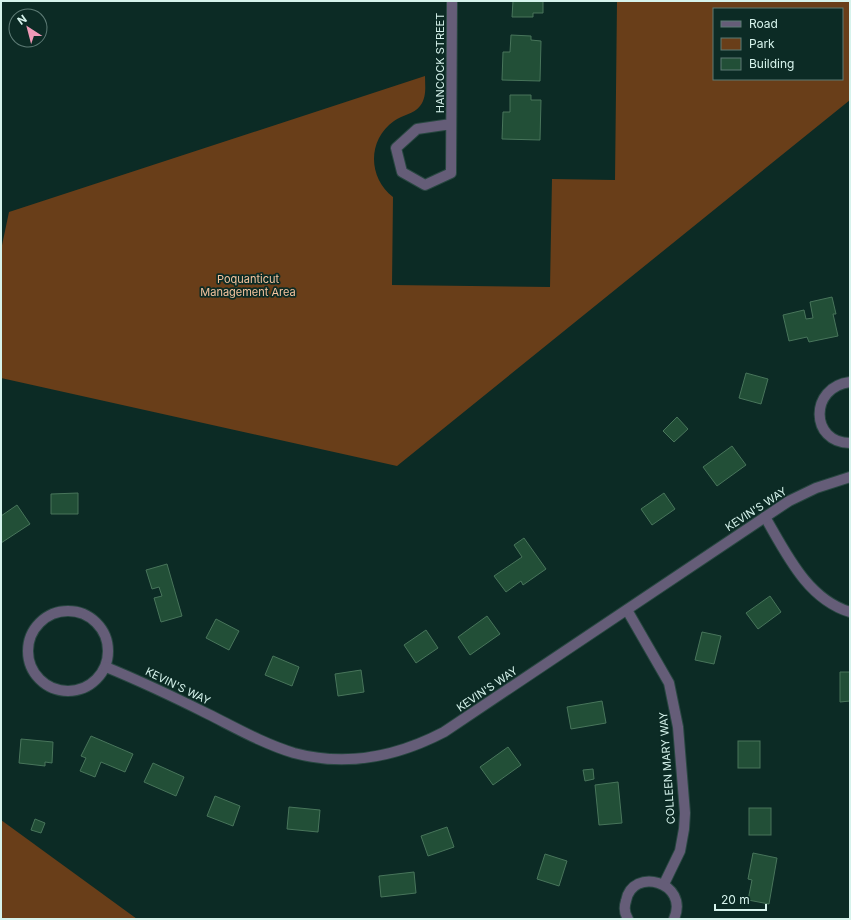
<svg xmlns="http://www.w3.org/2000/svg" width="851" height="920" font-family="Inter,sans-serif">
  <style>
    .green { fill: #693e19; fill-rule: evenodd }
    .building { fill: #224f37; stroke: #48755b }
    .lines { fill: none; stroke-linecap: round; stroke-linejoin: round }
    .minor-casing { stroke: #284741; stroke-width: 12 }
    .minor { stroke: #655d78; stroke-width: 10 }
    .labels { text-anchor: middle; stroke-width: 3.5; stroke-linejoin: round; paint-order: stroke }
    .street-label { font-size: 11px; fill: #d6f3ec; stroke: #0c2b25 }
    .park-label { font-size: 11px; fill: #f6c49f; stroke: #0c2b25 }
  </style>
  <rect width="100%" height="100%" fill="#0c2b25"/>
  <!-- green -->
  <g class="green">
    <path d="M617,1H850V100L397,466L1,378V250L9,212L425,76C425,86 427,97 420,106C414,114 402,115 394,121C367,140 368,178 393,197L392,285L550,287L552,179L615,180ZM714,9H842V79H714Z"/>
    <polygon points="1,820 137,919 1,919"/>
  </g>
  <!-- building -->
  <g class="building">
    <polygon points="513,1 543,1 543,13 533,13 533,17 512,17"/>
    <polygon points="511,35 531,36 531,40 541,41 540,81 502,80 503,52 510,52"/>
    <polygon points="510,95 531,95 531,100 541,100 540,140 502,139 503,112 510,112"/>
    <polygon points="832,297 836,314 833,314 838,336 809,342 807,337 789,341 783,315 804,310 806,319 813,318 810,302"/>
    <polygon points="746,373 768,379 761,404 739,398"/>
    <polygon points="677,417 688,429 674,442 663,431"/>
    <polygon points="732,446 746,465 717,486 703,467"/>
    <polygon points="78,493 78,514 51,514 51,494"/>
    <polygon points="664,493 675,509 652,525 641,509"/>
    <polygon points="17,505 30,524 1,543 1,516"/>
    <polygon points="524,538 546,569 523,585 521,581 506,592 494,576 522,557 514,545"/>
    <polygon points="167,564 182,616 161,622 154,598 162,596 159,587 152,589 146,570"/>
    <polygon points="770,596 781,612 758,629 746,613"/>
    <polygon points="487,616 500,634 470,655 458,637"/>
    <polygon points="216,619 239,631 229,650 206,638"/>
    <polygon points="426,630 438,648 416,663 404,645"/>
    <polygon points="702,632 721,636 714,664 695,660"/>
    <polygon points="273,656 299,667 292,686 265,675"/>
    <polygon points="361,670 364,692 338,696 335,674"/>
    <polygon points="840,672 850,672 850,701 840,702"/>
    <polygon points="602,701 606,723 571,729 567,707"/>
    <polygon points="91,736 133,754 125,772 101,762 95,777 80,771 86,758 81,756"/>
    <polygon points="21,739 53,742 52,763 45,762 45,766 19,763"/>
    <rect x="738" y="741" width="22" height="27"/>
    <polygon points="508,747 521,765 493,785 480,767"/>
    <polygon points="153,763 184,777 176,796 144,782"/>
    <polygon points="593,769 594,779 585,781 583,770"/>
    <polygon points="618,782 622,823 599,825 595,785"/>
    <polygon points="215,796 240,806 233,826 207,816"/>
    <polygon points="289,807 320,810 318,832 287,829"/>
    <rect x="749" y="808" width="22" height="27"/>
    <polygon points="35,819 45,823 41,833 31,830"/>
    <polygon points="447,827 454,847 428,856 421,836"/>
    <polygon points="753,853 777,858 769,904 748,900 752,880 748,879"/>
    <polygon points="545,854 567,861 559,886 537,879"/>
    <polygon points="414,872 416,893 381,897 379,876"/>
  </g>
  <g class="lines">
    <!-- minor casing -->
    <g class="minor-casing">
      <g id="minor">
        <polyline points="451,124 417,129 396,148 402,172 425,185 451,173 452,1"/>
        <path d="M850,382C809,387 810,443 850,443"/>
        <path d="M765,517C786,553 807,599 850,612"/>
        <polyline points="627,610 669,683 678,727 685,813 684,829 680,851 664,884"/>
        <circle cx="68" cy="651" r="40"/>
        <path d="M106,667C140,681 174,697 208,714C236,728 264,744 294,753C346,767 398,756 444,732L789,501L816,488L850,477"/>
        <path d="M628,919C624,913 624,907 626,901C632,866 690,882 674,919"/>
      </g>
    </g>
    <!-- minor -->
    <use href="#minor" class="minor"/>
  </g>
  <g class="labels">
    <!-- street labels -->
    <g class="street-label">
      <text transform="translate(440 63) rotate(-90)" y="4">HANCOCK STREET</text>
      <text transform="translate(756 509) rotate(-33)" y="4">KEVIN'S WAY</text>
      <text transform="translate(178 686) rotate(26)" y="4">KEVIN'S WAY</text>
      <text transform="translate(487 689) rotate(-34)" y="4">KEVIN'S WAY</text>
      <text transform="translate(667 768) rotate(-94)" y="4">COLLEEN MARY WAY</text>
    </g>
    <!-- park labels -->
    <g class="park-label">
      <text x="248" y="283">Poquanticut<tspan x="248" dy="13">Management Area</tspan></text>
    </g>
  </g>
  <!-- border -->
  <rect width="851" height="920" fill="none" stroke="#d6f3ec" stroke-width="4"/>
  <!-- legend -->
  <rect x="713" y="8" width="130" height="72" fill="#0c2b25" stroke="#5d7b75"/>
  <rect x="721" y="21" width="20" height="6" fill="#655d78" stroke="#5d7b75"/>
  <text x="749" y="28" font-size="12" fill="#d6f3ec">Road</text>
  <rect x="721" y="38" width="20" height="12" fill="#693e19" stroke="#5d7b75"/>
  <text x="749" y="48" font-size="12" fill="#d6f3ec">Park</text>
  <rect x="721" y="58" width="20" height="12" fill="#224f37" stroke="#5d7b75"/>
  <text x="749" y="68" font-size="12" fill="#d6f3ec">Building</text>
  <!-- north arrow -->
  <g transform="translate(28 28) rotate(324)"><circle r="19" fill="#0c2b25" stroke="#5d7b75"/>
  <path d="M0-3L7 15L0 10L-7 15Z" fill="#f09ab7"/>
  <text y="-6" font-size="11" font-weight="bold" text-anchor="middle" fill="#d6f3ec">N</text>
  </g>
  <!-- scale -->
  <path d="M715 904v6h51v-6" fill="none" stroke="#d6f3ec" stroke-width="2"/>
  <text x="721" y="904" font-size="12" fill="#d6f3ec" stroke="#0c2b25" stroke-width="3" paint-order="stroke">20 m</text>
</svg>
